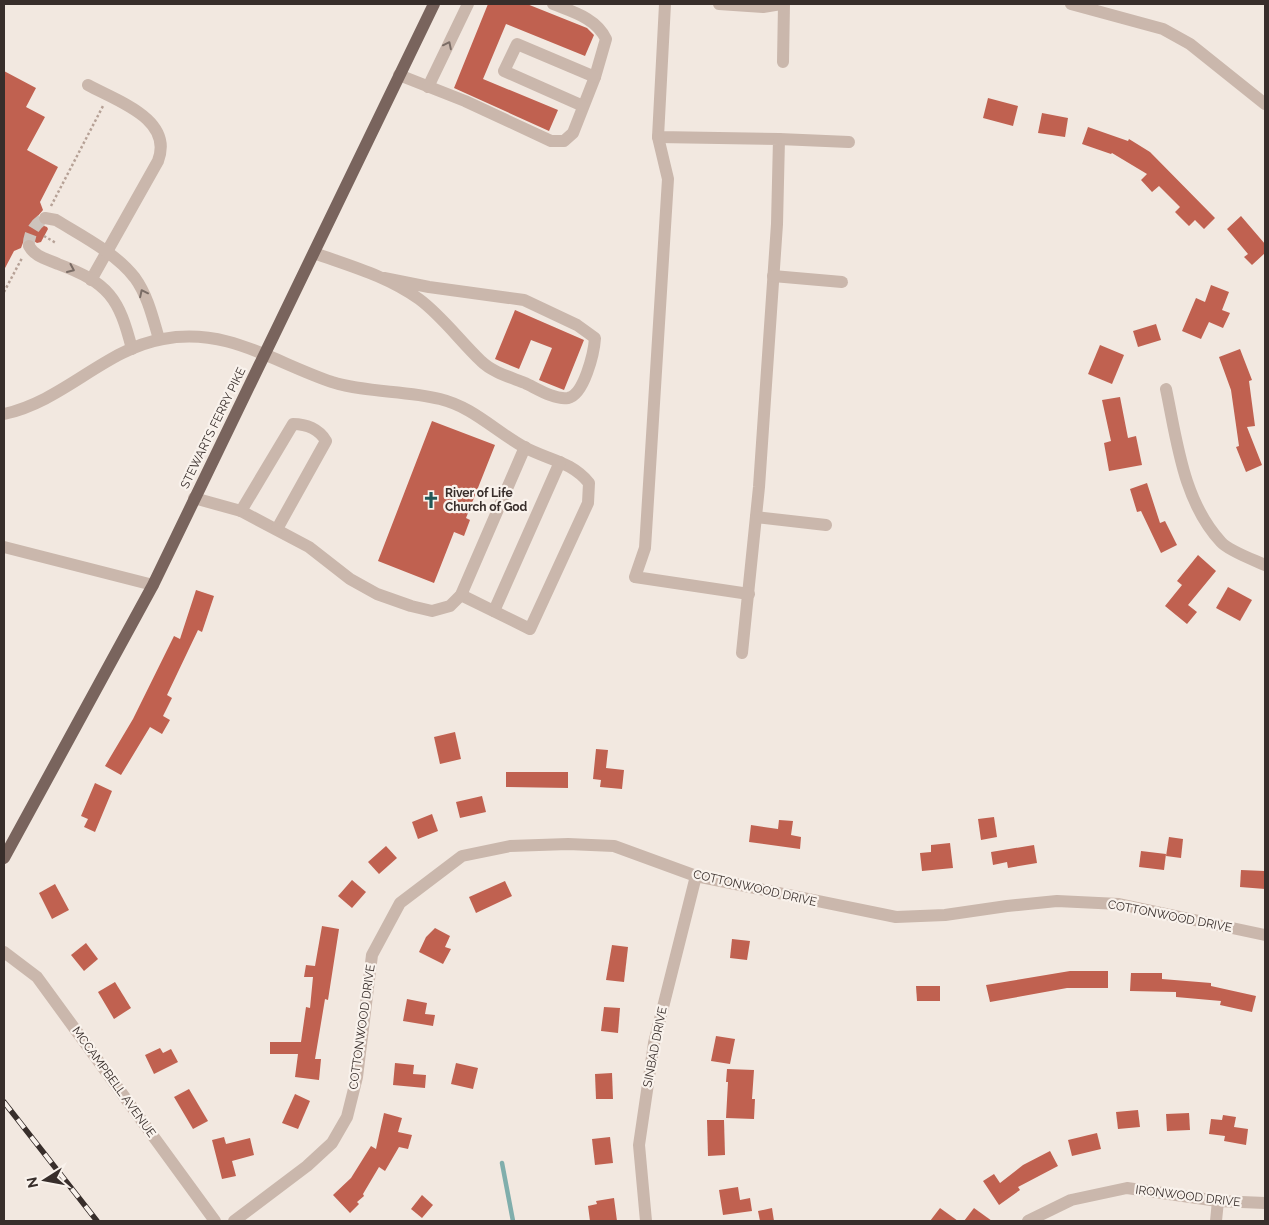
<svg xmlns="http://www.w3.org/2000/svg" width="1269" height="1225" font-family="Raleway,sans-serif">
  <style>
    .lines { fill: none; stroke-linecap: round; stroke-linejoin: round }
    .stream { stroke: #80aeac; stroke-width: 4.5 }
    .building { fill: #c06150 }
    .minor-tunnel { stroke: #cdc3bc; stroke-width: 12; stroke-dasharray: 12 6; stroke-linecap: butt }
    .path { stroke: #b6a196; stroke-width: 2.5; stroke-dasharray: 2.5 2.5; stroke-linecap: butt }
    .minor { stroke: #cab7ac; stroke-width: 12 }
    .major { stroke: #79645d; stroke-width: 12 }
    .rail-casing { stroke: #382e2b; stroke-width: 5.5 }
    .rail { stroke: #f9f2ec; stroke-width: 4; stroke-dasharray: 11; stroke-linecap: butt }
    .oneway { stroke: #7a6c65 }
    .labels { text-anchor: middle; stroke-width: 4.5; stroke-linejoin: round; paint-order: stroke }
    .street-label { font-size: 12px; fill: #382e2b; stroke: #f9f2ec }
    .poi-label { font-size: 12px; font-weight: bold; fill: #382e2b; stroke: #f9f2ec; text-anchor: start }
  </style>
  <rect width="100%" height="100%" fill="#f2e8e0"/>
  <g class="lines">
    <!-- stream -->
    <polyline class="stream" points="502,1163 513,1221"/>
  </g>
  <!-- building -->
  <g class="building">
    <polygon points="488,4 527,4 587,28 594,35 585,56 506,24 483,79 558,110 549,131 454,88"/>
    <polygon points="4,71 36,88 26,107 45,117 27,150 58,167 40,202 43,210 37,217 39,224 47,227 48,229 41,242 37,243 29,238 24,240 21,248 14,251 4,270"/>
    <polygon points="988,98 1018,106 1013,126 983,118"/>
    <polygon points="1042,113 1068,118 1065,137 1038,133"/>
    <polygon points="1088,127 1128,141 1129,139 1150,152 1215,218 1204,229 1195,220 1189,226 1175,212 1180,207 1159,186 1152,192 1141,180 1147,174 1112,153 1111,154 1082,144"/>
    <polygon points="1241,216 1265,244 1265,253 1252,265 1244,257 1248,254 1227,229"/>
    <polygon points="1211,285 1229,292 1222,310 1230,313 1223,328 1209,322 1201,339 1182,331 1196,298 1205,302"/>
    <polygon points="515,310 584,340 564,390 539,380 552,348 531,340 519,369 495,359"/>
    <polygon points="1156,324 1161,340 1138,347 1133,331"/>
    <polygon points="1100,345 1124,355 1112,384 1088,374"/>
    <polygon points="1240,349 1252,380 1249,381 1255,426 1247,427 1262,465 1246,472 1236,447 1239,446 1231,390 1219,357"/>
    <polygon points="1120,397 1128,438 1136,436 1142,465 1109,471 1104,443 1111,441 1102,400"/>
    <polygon points="432,421 495,445 466,518 470,520 464,536 454,532 434,583 378,561"/>
    <polygon points="1147,483 1160,523 1165,521 1177,545 1161,553 1141,511 1137,512 1130,489"/>
    <polygon points="1198,555 1216,571 1188,605 1197,612 1187,624 1165,606 1182,585 1177,581"/>
    <polygon points="1228,587 1252,600 1240,621 1216,608"/>
    <polygon points="196,590 214,596 202,632 198,630 167,695 172,698 163,716 170,720 162,734 150,727 121,775 105,766 133,719 174,636 180,639"/>
    <polygon points="455,732 461,759 440,764 434,737"/>
    <polygon points="596,749 608,750 606,768 624,770 622,789 600,787 601,780 593,779"/>
    <polygon points="506,772 568,772 568,788 506,787"/>
    <polygon points="95,783 112,791 95,832 84,827 88,819 81,816"/>
    <polygon points="482,796 486,812 460,818 456,802"/>
    <polygon points="432,814 438,831 418,839 412,822"/>
    <polygon points="994,817 997,837 981,840 978,819"/>
    <polygon points="779,820 793,821 791,835 801,837 800,849 749,842 751,825 778,829"/>
    <polygon points="1169,837 1183,839 1181,858 1166,856"/>
    <polygon points="950,843 953,868 922,871 920,853 931,852 931,845"/>
    <polygon points="1034,845 1037,863 1008,868 1007,862 993,865 991,852"/>
    <polygon points="386,846 397,858 379,874 368,862"/>
    <polygon points="1141,851 1166,854 1164,870 1139,867"/>
    <polygon points="1241,870 1265,871 1265,889 1240,887"/>
    <polygon points="352,880 366,892 352,908 338,896"/>
    <polygon points="505,881 512,896 476,913 469,897"/>
    <polygon points="55,884 69,910 52,919 39,893"/>
    <polygon points="322,926 339,929 328,1000 325,999 315,1059 321,1059 319,1080 295,1077 298,1054 270,1054 270,1042 301,1042 306,1007 310,1008 313,977 304,977 306,965 315,966"/>
    <polygon points="435,928 450,936 445,947 451,949 443,964 419,952 426,937"/>
    <polygon points="732,939 750,941 747,960 730,958"/>
    <polygon points="86,943 98,959 84,971 71,955"/>
    <polygon points="612,945 628,947 624,982 606,980"/>
    <polygon points="1070,971 1108,971 1108,988 1067,988 990,1002 986,985"/>
    <polygon points="1131,973 1162,973 1162,979 1211,983 1211,986 1256,996 1252,1012 1220,1005 1221,1001 1176,997 1176,992 1130,991"/>
    <polygon points="115,982 131,1008 114,1019 98,992"/>
    <polygon points="916,986 940,986 940,1001 917,1001"/>
    <polygon points="407,999 427,1003 425,1014 435,1015 433,1026 403,1021"/>
    <polygon points="604,1007 620,1008 618,1033 601,1031"/>
    <polygon points="716,1036 735,1039 730,1064 711,1061"/>
    <polygon points="160,1048 163,1053 171,1049 178,1062 154,1074 145,1055"/>
    <polygon points="395,1063 414,1065 413,1074 426,1075 425,1088 393,1085"/>
    <polygon points="456,1063 478,1068 473,1089 451,1084"/>
    <polygon points="727,1069 754,1070 752,1099 755,1099 754,1119 726,1118 728,1082 726,1082"/>
    <polygon points="612,1073 613,1099 596,1099 595,1074"/>
    <polygon points="189,1089 208,1121 193,1129 174,1097"/>
    <polygon points="295,1094 310,1101 298,1129 282,1123"/>
    <polygon points="1138,1110 1140,1127 1118,1129 1116,1112"/>
    <polygon points="384,1113 402,1118 398,1132 412,1135 408,1149 399,1147 385,1171 379,1167 363,1194 364,1196 357,1202 359,1204 350,1213 333,1195 351,1178 371,1146 376,1149"/>
    <polygon points="1189,1113 1190,1130 1167,1131 1166,1114"/>
    <polygon points="1223,1115 1236,1117 1234,1127 1248,1129 1246,1145 1224,1141 1225,1136 1209,1134 1211,1119 1222,1120"/>
    <polygon points="707,1120 724,1120 725,1155 708,1156"/>
    <polygon points="1097,1133 1101,1149 1072,1156 1068,1140"/>
    <polygon points="224,1137 226,1144 250,1138 254,1155 232,1161 236,1176 222,1179 212,1140"/>
    <polygon points="610,1137 613,1163 595,1165 592,1139"/>
    <polygon points="1050,1151 1058,1166 1018,1187 1020,1190 999,1205 983,1181 994,1174 1000,1183 1023,1165"/>
    <polygon points="738,1187 740,1200 750,1198 752,1211 723,1215 719,1190"/>
    <polygon points="422,1195 433,1205 422,1218 411,1209"/>
    <polygon points="614,1198 617,1221 590,1221 588,1206 597,1204 596,1201"/>
    <polygon points="772,1208 774,1221 760,1221 758,1211"/>
    <polygon points="940,1208 958,1221 930,1221"/>
    <polygon points="974,1208 992,1221 964,1221"/>
  </g>
  <g class="lines">
    <!-- minor-tunnel -->
    <path class="minor-tunnel" d="M29,246C28,235 35,223 45,218"/>
    <!-- path -->
    <g class="path">
      <polyline points="51,206 103,106"/>
      <polyline points="44,236 56,243"/>
      <polyline points="4,292 22,258"/>
    </g>
    <!-- minor -->
    <g class="minor">
      <polyline points="665,4 658,137 779,139 777,224 759,487 742,653"/>
      <polyline points="719,4 763,7 781,4"/>
      <polyline points="1071,4 1163,29 1190,44 1265,104"/>
      <polyline points="783,62 784,4"/>
      <path d="M399,75L465,101L551,141H564L573,133L595,77L606,39C596,18 573,12 553,4"/>
      <path d="M88,85C117,101 174,119 158,161L91,280"/>
      <polyline points="428,87 468,4"/>
      <polyline points="583,106 504,71 517,44 595,77"/>
      <polyline points="658,137 668,179 645,548 635,577 749,594"/>
      <polyline points="779,139 849,142"/>
      <path d="M45,218L56,220C82,236 116,253 135,278C148,296 153,319 159,339"/>
      <path d="M29,246C35,257 47,259 58,264C109,283 119,298 132,349"/>
      <path d="M314,253C350,266 387,276 419,299C442,316 460,341 481,361C492,372 510,377 525,383C536,388 554,400 568,398C584,395 594,353 595,338L577,325L524,300L429,287L384,278"/>
      <polyline points="773,276 842,282"/>
      <path d="M1166,389C1177,441 1183,501 1221,542C1229,551 1254,560 1265,565"/>
      <path d="M4,414C64,401 105,349 163,339C228,327 273,362 332,382C367,393 404,390 440,399C473,407 495,431 524,447C548,460 571,461 589,483L588,503L530,629L461,595"/>
      <polyline points="194,498 241,511 309,547 350,579 377,594 411,606 432,611 450,606 461,595 525,447"/>
      <path d="M241,511L293,424C306,424 319,429 326,441L277,529"/>
      <polyline points="756,517 826,525"/>
      <polyline points="4,547 153,585"/>
      <polyline points="494,611 560,462"/>
      <polyline points="4,952 37,977 215,1221"/>
      <polyline points="234,1221 307,1166 332,1143 347,1117 357,1077 372,955 400,903 462,856 510,846 568,844 614,846 696,876 896,917 945,915 1007,906 1057,901 1119,904 1265,935"/>
      <polyline points="646,1221 639,1145 654,1043 696,876"/>
      <polyline points="1028,1221 1071,1200 1127,1188 1218,1201 1265,1203"/>
      <polyline points="1216,1221 1218,1201"/>
    </g>
    <!-- major -->
    <polyline class="major" points="4,858 153,585 434,4"/>
    <!-- rail casing -->
    <g class="rail-casing">
      <polyline id="rail" points="4,1102 97,1221"/>
    </g>
    <!-- rail -->
    <use href="#rail" class="rail"/>
  </g>
  <!-- one-way arrows -->
  <defs><path id="oneway-chevron" d="M-2-3.5L2.5 0L-2 3.5" fill="none" stroke-width="1.6" stroke-linecap="round" stroke-linejoin="round" transform="scale(1.25)"/></defs>
  <g class="oneway">
    <use href="#oneway-chevron" transform="translate(448 45) rotate(-64)"/>
    <use href="#oneway-chevron" transform="translate(71 269) rotate(24)"/>
    <use href="#oneway-chevron" transform="translate(143 293) rotate(-116)"/>
  </g>
  <!-- icons -->
  <defs>
    <g id="church-bare" transform="scale(1.35)"><path d="M-1.2-6h2.4v3.5h3.3v2.4h-3.3V6h-2.4V-.1h-3.3v-2.4h3.3Z" fill="#225857" stroke="#f9f2ec" stroke-width="2.5" paint-order="stroke"/></g>
  </defs>
  <g fill-rule="evenodd">
    <use href="#church-bare" x="431" y="500"/>
  </g>
  <g class="labels">
    <!-- street labels -->
    <g class="street-label">
      <text transform="translate(213 428) rotate(-64)" y="4">STEWARTS FERRY PIKE</text>
      <text transform="translate(755 888) rotate(13)" y="4">COTTONWOOD DRIVE</text>
      <text transform="translate(1170 916) rotate(11)" y="4">COTTONWOOD DRIVE</text>
      <text transform="translate(362 1027) rotate(-82)" y="4">COTTONWOOD DRIVE</text>
      <text transform="translate(655 1047) rotate(-79)" y="4">SINBAD DRIVE</text>
      <text transform="translate(114 1082) rotate(54)" y="4">MCCAMPBELL AVENUE</text>
      <text transform="translate(1188 1196) rotate(7)" y="4">IRONWOOD DRIVE</text>
    </g>
    <!-- poi labels -->
    <g class="poi-label">
      <text x="445" y="497">River of Life<tspan x="445" dy="14">Church of God</tspan></text>
    </g>
  </g>
  <!-- border -->
  <rect width="1269" height="1225" fill="none" stroke="#382e2b" stroke-width="10"/>
  <!-- north arrow -->
  <g transform="translate(45 1180) rotate(259)" stroke="#f9f2ec" stroke-width="4" paint-order="stroke">
  <path d="M0-4L9 19L0 12L-9 19Z" fill="#382e2b"/>
  <text y="-8" font-size="14" font-weight="bold" text-anchor="middle" fill="#382e2b">N</text>
  </g>
</svg>
